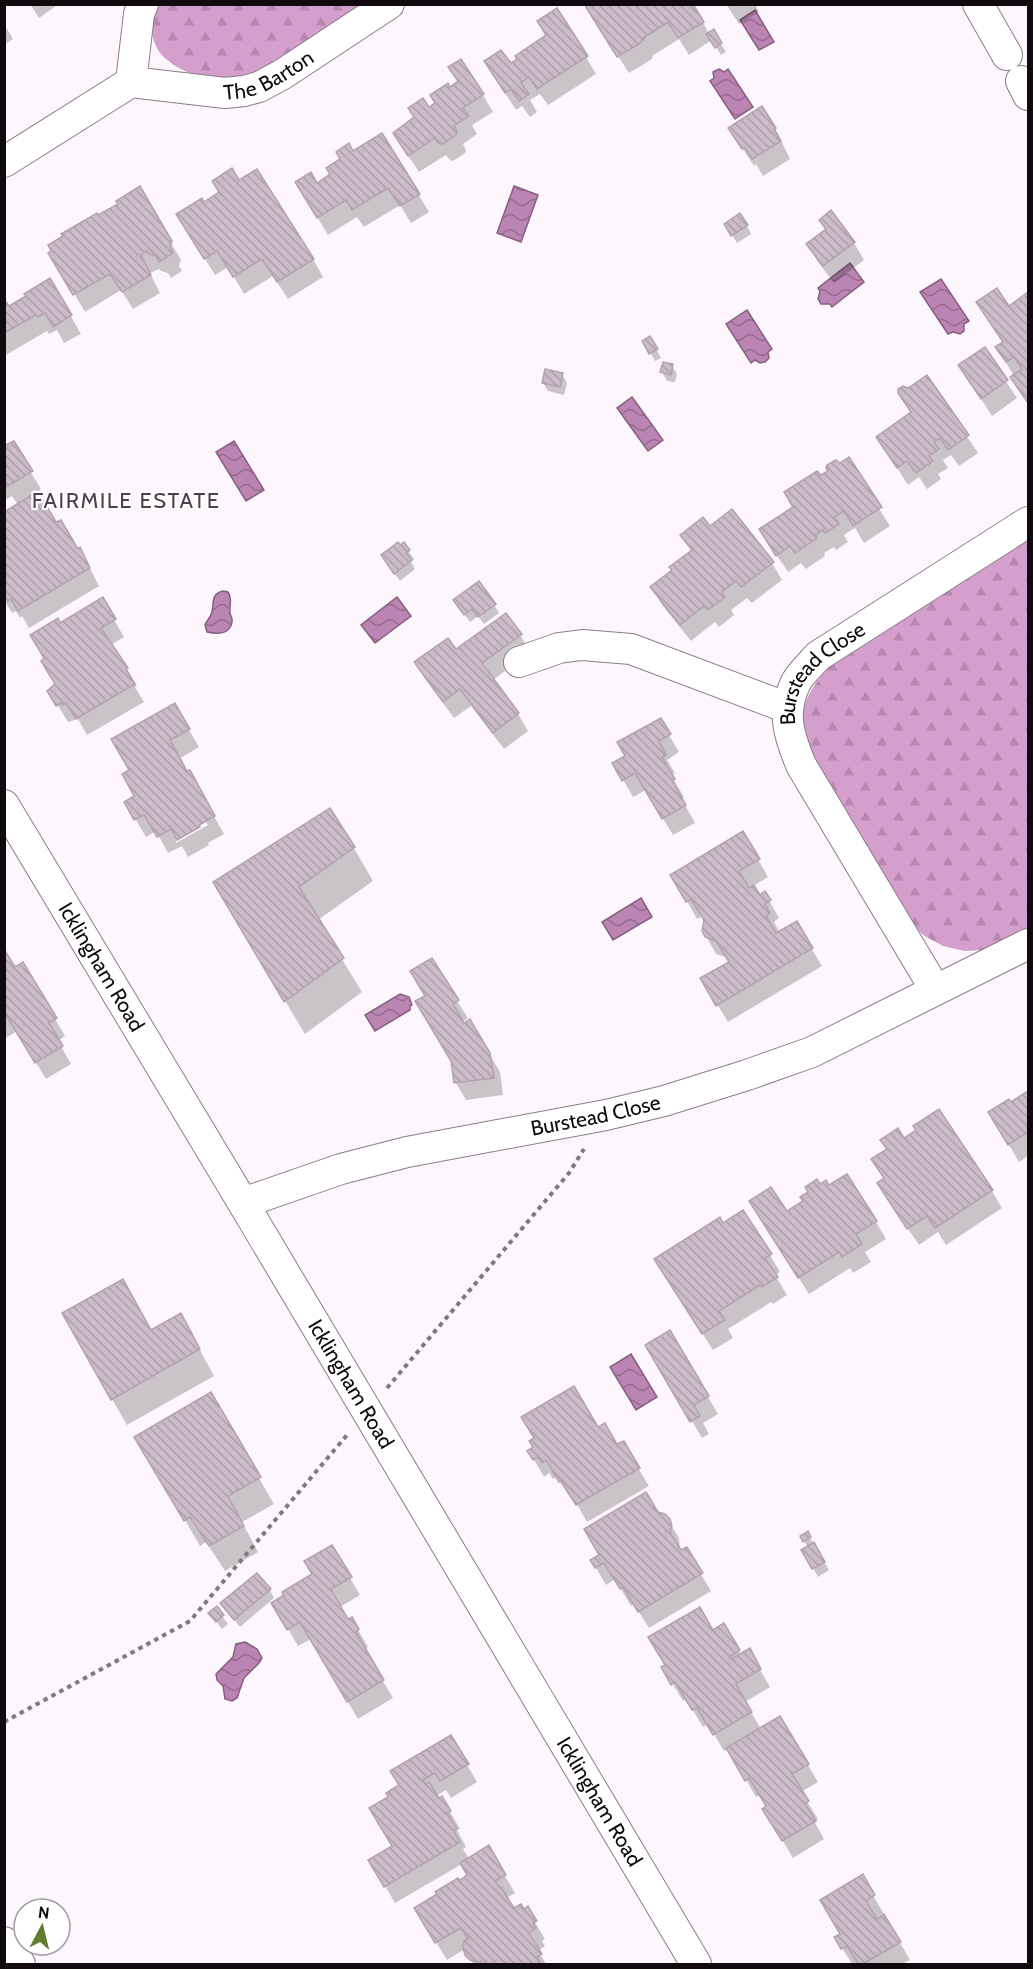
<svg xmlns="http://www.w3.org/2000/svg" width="1033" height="1969" font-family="Cabin,sans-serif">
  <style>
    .forest { fill: url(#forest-firs) }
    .water { fill: url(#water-waves); stroke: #876081; stroke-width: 1.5 }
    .shadow { fill: #0003; fill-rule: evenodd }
    .building { fill: url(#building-back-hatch); stroke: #b3a3b0; stroke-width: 1.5 }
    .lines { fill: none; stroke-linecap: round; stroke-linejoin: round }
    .minor-casing { stroke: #8c7c89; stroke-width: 32 }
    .path { stroke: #7f797e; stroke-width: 4; stroke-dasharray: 4.5 4.5; stroke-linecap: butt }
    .minor { stroke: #fff; stroke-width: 30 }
    .labels { text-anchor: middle; stroke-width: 4.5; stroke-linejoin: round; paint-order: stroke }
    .street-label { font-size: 21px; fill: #100a0f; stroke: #fff }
    .neighbourhood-label { font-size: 22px; letter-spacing: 1.5px; fill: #4d3f4b; stroke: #fff }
  </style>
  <defs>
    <pattern id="forest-firs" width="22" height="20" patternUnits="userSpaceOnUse" patternTransform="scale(1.5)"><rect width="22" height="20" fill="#d59fcd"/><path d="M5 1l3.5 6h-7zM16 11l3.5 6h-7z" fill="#b688af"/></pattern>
    <pattern id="water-waves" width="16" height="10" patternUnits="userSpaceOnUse" patternTransform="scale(1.5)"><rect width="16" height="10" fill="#ba85b2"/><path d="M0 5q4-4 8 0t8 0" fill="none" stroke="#966b8f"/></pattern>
    <pattern id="building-back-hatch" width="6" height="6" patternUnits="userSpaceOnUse" patternTransform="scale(1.5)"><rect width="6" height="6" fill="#cbbac8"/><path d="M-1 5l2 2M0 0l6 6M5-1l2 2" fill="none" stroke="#ad9fab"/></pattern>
  </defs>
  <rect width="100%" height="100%" fill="#fdf6fc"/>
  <!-- forest -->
  <g class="forest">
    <path d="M154,5H371C338,27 283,71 244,79C239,80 232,79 226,79C201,78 186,75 166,59C150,46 149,23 154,5Z"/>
    <path d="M1028,534V932L985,950L964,951L943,946L923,935L907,918L809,760C798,713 799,703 829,666Z"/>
  </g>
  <!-- water -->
  <g class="water">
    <polygon points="755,10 774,42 759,50 740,20"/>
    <polygon points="719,69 724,72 728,69 753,107 735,119 710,81 714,78 713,72"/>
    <polygon points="514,186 538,195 521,242 497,233"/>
    <polygon points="850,263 864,282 832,307 830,304 821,304 818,299 820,291 818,288"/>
    <polygon points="941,279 969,321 964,324 964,331 960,334 953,332 948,334 920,292"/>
    <polygon points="747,310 772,349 768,352 769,358 765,362 760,363 755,360 751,363 726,324"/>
    <polygon points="632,397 663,440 648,451 617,408"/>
    <polygon points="234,441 264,490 246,501 216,452"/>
    <path d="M223,591L228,592C233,600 229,604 230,612C230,618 233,616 232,622C230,635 217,634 207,632L205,625C207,620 211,617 212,612C214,602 211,594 223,591Z"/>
    <polygon points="397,597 411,616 375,643 361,625"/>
    <polygon points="641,898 652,917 613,940 602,922"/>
    <polygon points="400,994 409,997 412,1005 410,1006 410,1010 375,1031 365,1015"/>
    <polygon points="631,1354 657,1397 636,1410 610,1367"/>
    <polygon points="245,1642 257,1649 262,1658 259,1663 244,1678 237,1698 232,1701 225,1699 223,1686 217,1680 216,1674 233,1657 236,1644"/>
  </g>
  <!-- shadow -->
  <g class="shadow">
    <polygon points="30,4 59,4 39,18"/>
    <polygon points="726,4 755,4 759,12 739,24"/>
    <polygon points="592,16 703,22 709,34 713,31 726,52 721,55 712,40 689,55 679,39 652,56 653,58 649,61 629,73"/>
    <polygon points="4,24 13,39 4,45"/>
    <polygon points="548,36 586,57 596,74 548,105 540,94 530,100 537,112 530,117 522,106 516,110 496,79 510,65"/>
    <polygon points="450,68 483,95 493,112 472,125 477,134 463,144 466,150 465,153 453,161 450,160 446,155 419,172 405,151 429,110 459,82"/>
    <polygon points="775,128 790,159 763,176 756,164 754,166 741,146"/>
    <polygon points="382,135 429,212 411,223 400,205 364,227 357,217 328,235 307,200 317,185"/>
    <polygon points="239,182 313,259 323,277 288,299 273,276 244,294 228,267 215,275 188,232 204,204"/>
    <polygon points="140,189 181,260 179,266 182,271 171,278 168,273 161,271 159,269 150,273 160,293 133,309 121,290 85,312 50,253"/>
    <polygon points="831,212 854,243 864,260 834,283 818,262 808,245 827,231 820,220"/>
    <polygon points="726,225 747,226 751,234 737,243"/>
    <polygon points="50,280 81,334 64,343 57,330 49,334 47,331 4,356 4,302 8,308"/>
    <polygon points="1028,294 1028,403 1023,395 1014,376 997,348 1004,343 978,303 1009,308"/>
    <polygon points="650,338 661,358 655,361 644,341"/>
    <polygon points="984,349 1017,398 992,416 960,366"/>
    <polygon points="672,366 677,374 675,382 667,381 662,372"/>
    <polygon points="562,374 567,383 564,395 548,391 543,383"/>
    <polygon points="927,377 978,453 959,466 951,455 943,460 948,468 938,474 941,479 927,489 919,477 908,485 878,438 911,414 899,393 908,390"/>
    <polygon points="13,443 41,489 37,492 56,524 78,551 80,549 99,586 29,628 22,616 20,618 16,611 12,613 4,600 4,513 18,505 12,496 4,501 4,448"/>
    <polygon points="848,459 890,526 864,543 855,528 844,535 848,542 836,550 834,547 824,553 825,556 806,569 801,563 788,572 771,547 795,508 820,478"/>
    <polygon points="710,528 772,563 782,580 752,603 747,598 731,610 734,615 719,627 715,622 691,641 662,605 652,587 673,571 692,552 682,535"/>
    <polygon points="403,544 414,559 411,562 415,569 400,581 387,564"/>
    <polygon points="102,599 124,637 111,645 137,686 135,687 144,702 87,735 78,719 68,722 49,691 56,684 60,625"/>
    <polygon points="494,605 499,613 484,624 478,616 470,622 460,608"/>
    <polygon points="520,635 530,652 493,680 518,714 528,731 504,749 471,706 454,718 426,680 416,663"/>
    <path d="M175,706L199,747L179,759L187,773L189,772L224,834L208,843L209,845L188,857L182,846L168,853L156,831L146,837L126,803L136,797L131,771ZM206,822L208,825L176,843V839Z"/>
    <polygon points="660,720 679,752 667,760 675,773 671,775 684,797 681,798 695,823 673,835 646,790 633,797 614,764 627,756"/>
    <polygon points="743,833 768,877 753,886 759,897 765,893 779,918 774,922 780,933 796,923 822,966 728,1022 702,979 731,962 728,958 716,954 703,931 705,920 703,916 697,919 672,875"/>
    <polygon points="354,848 373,881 318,920 362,992 305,1034 234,916"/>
    <polygon points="4,952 15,969 55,1019 65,1036 58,1041 71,1064 46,1079 17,1031 4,1039"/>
    <polygon points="431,960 468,1018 462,1022 464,1025 470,1021 500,1072 503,1095 466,1100 456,1083 453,1062 426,996"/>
    <polygon points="1028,1093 1028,1156 1019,1162 1000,1130 1010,1104"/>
    <polygon points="904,1140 992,1191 1002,1208 946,1245 938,1232 919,1245 889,1201 884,1180"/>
    <polygon points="819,1186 829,1187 876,1222 886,1239 865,1252 871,1262 853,1273 850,1268 809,1294 761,1219 786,1213 804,1202"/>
    <polygon points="723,1225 770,1255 780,1272 775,1275 787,1295 773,1304 771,1302 728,1329 733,1338 713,1350 666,1277"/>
    <polygon points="670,1332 718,1414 703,1423 709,1434 702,1438 647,1345"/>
    <polygon points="195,1341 214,1376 127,1425 112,1399"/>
    <polygon points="210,1394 274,1504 242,1522 258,1552 225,1571 206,1542 200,1546 137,1437"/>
    <polygon points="598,1429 617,1446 623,1443 649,1486 587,1522 573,1497 571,1499 557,1477 553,1479 549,1473 544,1477 529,1451"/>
    <polygon points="657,1513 668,1520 679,1538 680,1552 686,1549 711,1591 649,1628 634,1604 631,1606 615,1579 606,1585 592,1561"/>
    <polygon points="807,1533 829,1570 818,1577 803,1550 808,1548 802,1537"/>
    <polygon points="332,1547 360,1595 340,1607 348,1621 352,1619 358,1630 368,1647 364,1649 393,1698 358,1719 311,1639 298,1646 273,1603 314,1575"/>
    <polygon points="270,1590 274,1598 240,1627 222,1604"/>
    <polygon points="216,1608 228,1624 222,1629 210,1613"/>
    <polygon points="723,1625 741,1655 749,1650 770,1687 745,1702 761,1729 780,1718 818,1782 801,1792 818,1819 814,1821 824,1839 793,1858 764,1809 768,1807 760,1795 756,1797 728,1749 724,1751 708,1724 703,1727 686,1699 683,1701 663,1668"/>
    <polygon points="451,1737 477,1782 451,1798 446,1790 436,1796 438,1800 442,1798 460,1829 457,1830 466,1847 463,1849 469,1859 488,1847 515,1893 506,1898 513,1910 524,1911 527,1909 545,1939 542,1941 545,1946 538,1951 546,1964 473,1964 465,1949 447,1960 426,1926 459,1882 469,1876 462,1864 395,1903 370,1860 394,1847 390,1797"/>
    <polygon points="862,1876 910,1960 902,1964 859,1964 858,1962 852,1964 836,1938 842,1934"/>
  </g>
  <!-- building -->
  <g class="building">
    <polygon points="584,4 693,4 704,22 678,38 668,22 643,38 644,39 639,44 617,57"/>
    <polygon points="557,8 588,56 537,89 529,77 521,83 529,94 519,101 511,89 505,93 484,61 501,50 511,63 517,59 515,56 546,35 537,21"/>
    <polygon points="714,29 722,43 715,48 706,34"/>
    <polygon points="461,59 484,94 463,108 469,116 454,126 457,131 456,135 443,144 438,143 435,138 408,156 393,133 414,117 408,108 423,98 429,107 435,103 430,95 448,83 450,87 458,81 448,67"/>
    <polygon points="762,106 776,128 774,129 781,141 752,159 745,148 742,149 728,128"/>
    <polygon points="382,133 420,194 400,206 388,188 352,210 346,200 317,218 295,182 311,172 317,183 330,174 326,168 340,159 336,152 349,143 353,151"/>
    <polygon points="232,168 239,180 257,169 314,259 277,282 262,259 233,277 217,251 204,259 176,214 202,198 204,202 219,192 212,181"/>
    <polygon points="140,186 172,241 170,247 173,253 159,262 156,256 149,254 147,251 141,255 151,275 122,292 110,274 73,295 48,253 51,251 48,245 63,236 61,234 97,213 98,215 118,204 116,201"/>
    <polygon points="831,210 855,242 823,266 806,244 826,229 819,220"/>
    <polygon points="740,213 748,225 731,236 724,224"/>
    <polygon points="50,278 72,315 53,327 45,313 38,317 36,315 4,333 4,299 9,306 26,296 24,294"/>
    <polygon points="997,288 1009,306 1028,292 1028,403 1010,377 1022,369 1014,357 1006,362 995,347 1003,342 976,302"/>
    <polygon points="650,336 658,349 649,354 642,341"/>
    <polygon points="985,347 1008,380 981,399 958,365"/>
    <polygon points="663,362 673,364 671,375 660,372"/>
    <polygon points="545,369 563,373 560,387 542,383"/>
    <polygon points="927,375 969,435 948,450 940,438 934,442 939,449 929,456 933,461 916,473 907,461 897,468 876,437 911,412 898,393 898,389 903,386 908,388"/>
    <polygon points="14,441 33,471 6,487 4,446"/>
    <polygon points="849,457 882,507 853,526 844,511 835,517 839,524 825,533 823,530 815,535 817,538 795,553 790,546 776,556 759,529 793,507 784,492 817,471 821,475 828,471 826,468 827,465 836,460 840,463"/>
    <polygon points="38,491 56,522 61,520 78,549 80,547 90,568 18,611 11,599 8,601 4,595 4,512"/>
    <polygon points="732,509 774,562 741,587 736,581 722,592 725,597 708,610 704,606 680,625 650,587 672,570 669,567 692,550 680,535 703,517 710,526"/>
    <polygon points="398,542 400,545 404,542 410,550 406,553 412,560 394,574 381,555"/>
    <polygon points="479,581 496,604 478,617 472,609 464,615 453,600"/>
    <polygon points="103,597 116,619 101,628 128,668 126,669 135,684 76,719 66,703 63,705 61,703 56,706 47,691 55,684 41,661 44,658 30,635 58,618 60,623"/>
    <polygon points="506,613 522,634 482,663 519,713 493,733 460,689 443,702 414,662 448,638 456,649"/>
    <polygon points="175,703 190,729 170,740 187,771 190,770 215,816 199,825 200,827 177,840 171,829 157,837 144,815 134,820 124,802 134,796 122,774 129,770 111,739"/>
    <polygon points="661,718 671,734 659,741 666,755 662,757 675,779 672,780 686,805 662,819 635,773 622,781 612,763 625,756 617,742"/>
    <polygon points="330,808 355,847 299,887 344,958 284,1002 213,882"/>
    <polygon points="743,831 760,859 739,871 749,888 754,885 760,895 765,891 771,900 765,904 770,913 766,916 776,933 797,921 813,948 716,1006 700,978 729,962 716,941 705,937 702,931 704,920 691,899 686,902 670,875"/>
    <polygon points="4,949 15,967 23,962 57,1018 49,1023 63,1046 35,1063 6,1015 4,1016"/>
    <polygon points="432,958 459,1000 453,1004 464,1023 470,1019 490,1053 494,1078 454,1083 451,1061 415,1001 425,996 410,971"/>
    <polygon points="1028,1091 1028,1127 1027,1127 1028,1132 1008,1145 988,1112 1009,1099 1011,1102"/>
    <polygon points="939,1109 993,1190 935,1228 927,1216 907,1229 877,1183 884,1178 871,1159 887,1149 880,1140 898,1128 904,1138 916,1130 913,1126"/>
    <polygon points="847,1174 877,1221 856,1234 862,1244 842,1257 839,1252 798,1278 749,1201 771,1187 787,1211 803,1201 800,1197 808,1192 805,1187 817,1179 820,1184 826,1180 829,1185"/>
    <polygon points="743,1210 772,1254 765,1258 778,1277 762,1287 760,1285 719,1311 725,1320 702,1334 654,1259 720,1217 723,1223"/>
    <polygon points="123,1279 151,1330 181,1313 200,1349 111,1400 62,1313"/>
    <polygon points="670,1330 709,1396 694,1405 700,1416 690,1422 645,1345"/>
    <polygon points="574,1386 598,1427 605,1423 617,1444 624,1441 640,1468 576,1505 561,1481 559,1482 546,1460 542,1463 538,1457 533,1460 527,1451 533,1447 529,1441 534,1438 521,1417"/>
    <polygon points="211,1392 261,1477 228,1496 244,1526 209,1546 190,1517 184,1521 134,1437"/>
    <polygon points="646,1492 658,1512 665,1514 670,1519 672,1526 670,1532 681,1550 687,1547 703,1573 638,1612 623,1587 620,1589 604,1563 595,1568 590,1560 599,1555 584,1529"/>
    <polygon points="808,1531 811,1537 803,1542 800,1536"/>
    <polygon points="814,1542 825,1562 812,1569 801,1550"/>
    <polygon points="332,1545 352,1577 331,1589 348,1619 352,1617 359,1629 356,1632 384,1680 347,1702 300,1622 287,1630 271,1603 284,1595 282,1592 312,1574 304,1561"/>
    <polygon points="257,1573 271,1589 234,1620 220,1603"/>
    <polygon points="217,1606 224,1615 216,1622 208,1613"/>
    <polygon points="700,1607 713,1630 724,1623 740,1650 729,1657 731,1659 750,1648 761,1669 736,1684 752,1712 713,1735 697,1708 692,1710 675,1682 671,1685 661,1667 665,1665 648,1637"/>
    <polygon points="780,1716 809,1764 792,1774 809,1801 805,1804 816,1821 782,1841 762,1809 766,1806 749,1778 745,1781 726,1748"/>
    <polygon points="451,1735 469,1764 440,1781 435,1773 423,1780 426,1784 429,1782 439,1798 442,1796 451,1811 447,1813 457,1829 454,1831 460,1842 384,1887 368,1860 392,1846 369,1808 388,1797 386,1793 399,1785 390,1771"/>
    <polygon points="489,1845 506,1875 495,1881 500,1888 501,1887 514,1908 521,1904 524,1909 528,1906 537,1921 533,1923 536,1928 529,1933 542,1954 537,1957 541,1964 483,1964 481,1961 477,1962 470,1960 465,1955 463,1948 464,1941 468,1939 461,1928 435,1943 414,1908 437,1894 435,1892 458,1878 460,1880 467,1875 460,1863"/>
    <polygon points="863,1874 875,1895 866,1901 877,1919 884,1914 901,1942 863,1964 858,1964 847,1946 841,1949 834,1937 840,1934 820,1900"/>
  </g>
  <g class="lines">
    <!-- minor casing -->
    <g class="minor-casing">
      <g id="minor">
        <polyline points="978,4 1007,55"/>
        <polyline points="1021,81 1028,95"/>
        <polyline points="131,82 139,14 143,4"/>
        <path id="s1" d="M4,162L131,82L225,93L244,91L259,87L283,74L389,4"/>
        <polyline points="519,662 559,648 582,645 631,649 788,708"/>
        <path id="s2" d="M4,805L243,1203L696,1964"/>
        <path id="s3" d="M935,989L801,765C789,736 781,713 796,682C801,673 811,664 818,656L1028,522"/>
        <path id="s4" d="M243,1203L341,1169L407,1152L606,1115L664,1101L747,1075L812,1052L1028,944"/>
        <polyline points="4,1942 20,1964"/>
      </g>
    </g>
    <!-- path -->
    <g class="path">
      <polyline points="387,1388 569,1173 584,1149"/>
      <polyline points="4,1722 190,1621 347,1435"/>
    </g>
    <!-- minor -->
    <use href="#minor" class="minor"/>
  </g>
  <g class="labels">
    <!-- street labels -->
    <g class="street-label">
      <text dy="7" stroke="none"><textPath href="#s1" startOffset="292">The Barton</textPath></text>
      <text dy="7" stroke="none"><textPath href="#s3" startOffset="369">Burstead Close</textPath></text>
      <text dy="7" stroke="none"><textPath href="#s2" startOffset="189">Icklingham Road</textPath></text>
      <text dy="7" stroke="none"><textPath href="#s4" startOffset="364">Burstead Close</textPath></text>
      <text dy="7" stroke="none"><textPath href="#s2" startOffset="675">Icklingham Road</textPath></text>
      <text dy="7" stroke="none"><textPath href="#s2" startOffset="1161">Icklingham Road</textPath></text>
    </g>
    <!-- neighbourhood labels -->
    <g class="neighbourhood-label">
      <text x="126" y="508">FAIRMILE ESTATE</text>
    </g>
  </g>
  <!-- border -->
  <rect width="1033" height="1969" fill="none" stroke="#100a0f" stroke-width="12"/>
  <!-- north arrow -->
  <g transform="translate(42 1927) rotate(7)"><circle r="28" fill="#ffffff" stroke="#9f9d9f" stroke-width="1.5"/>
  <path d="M0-4.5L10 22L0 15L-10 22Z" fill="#607c30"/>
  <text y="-9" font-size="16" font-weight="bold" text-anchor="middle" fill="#100a0f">N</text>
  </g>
</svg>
